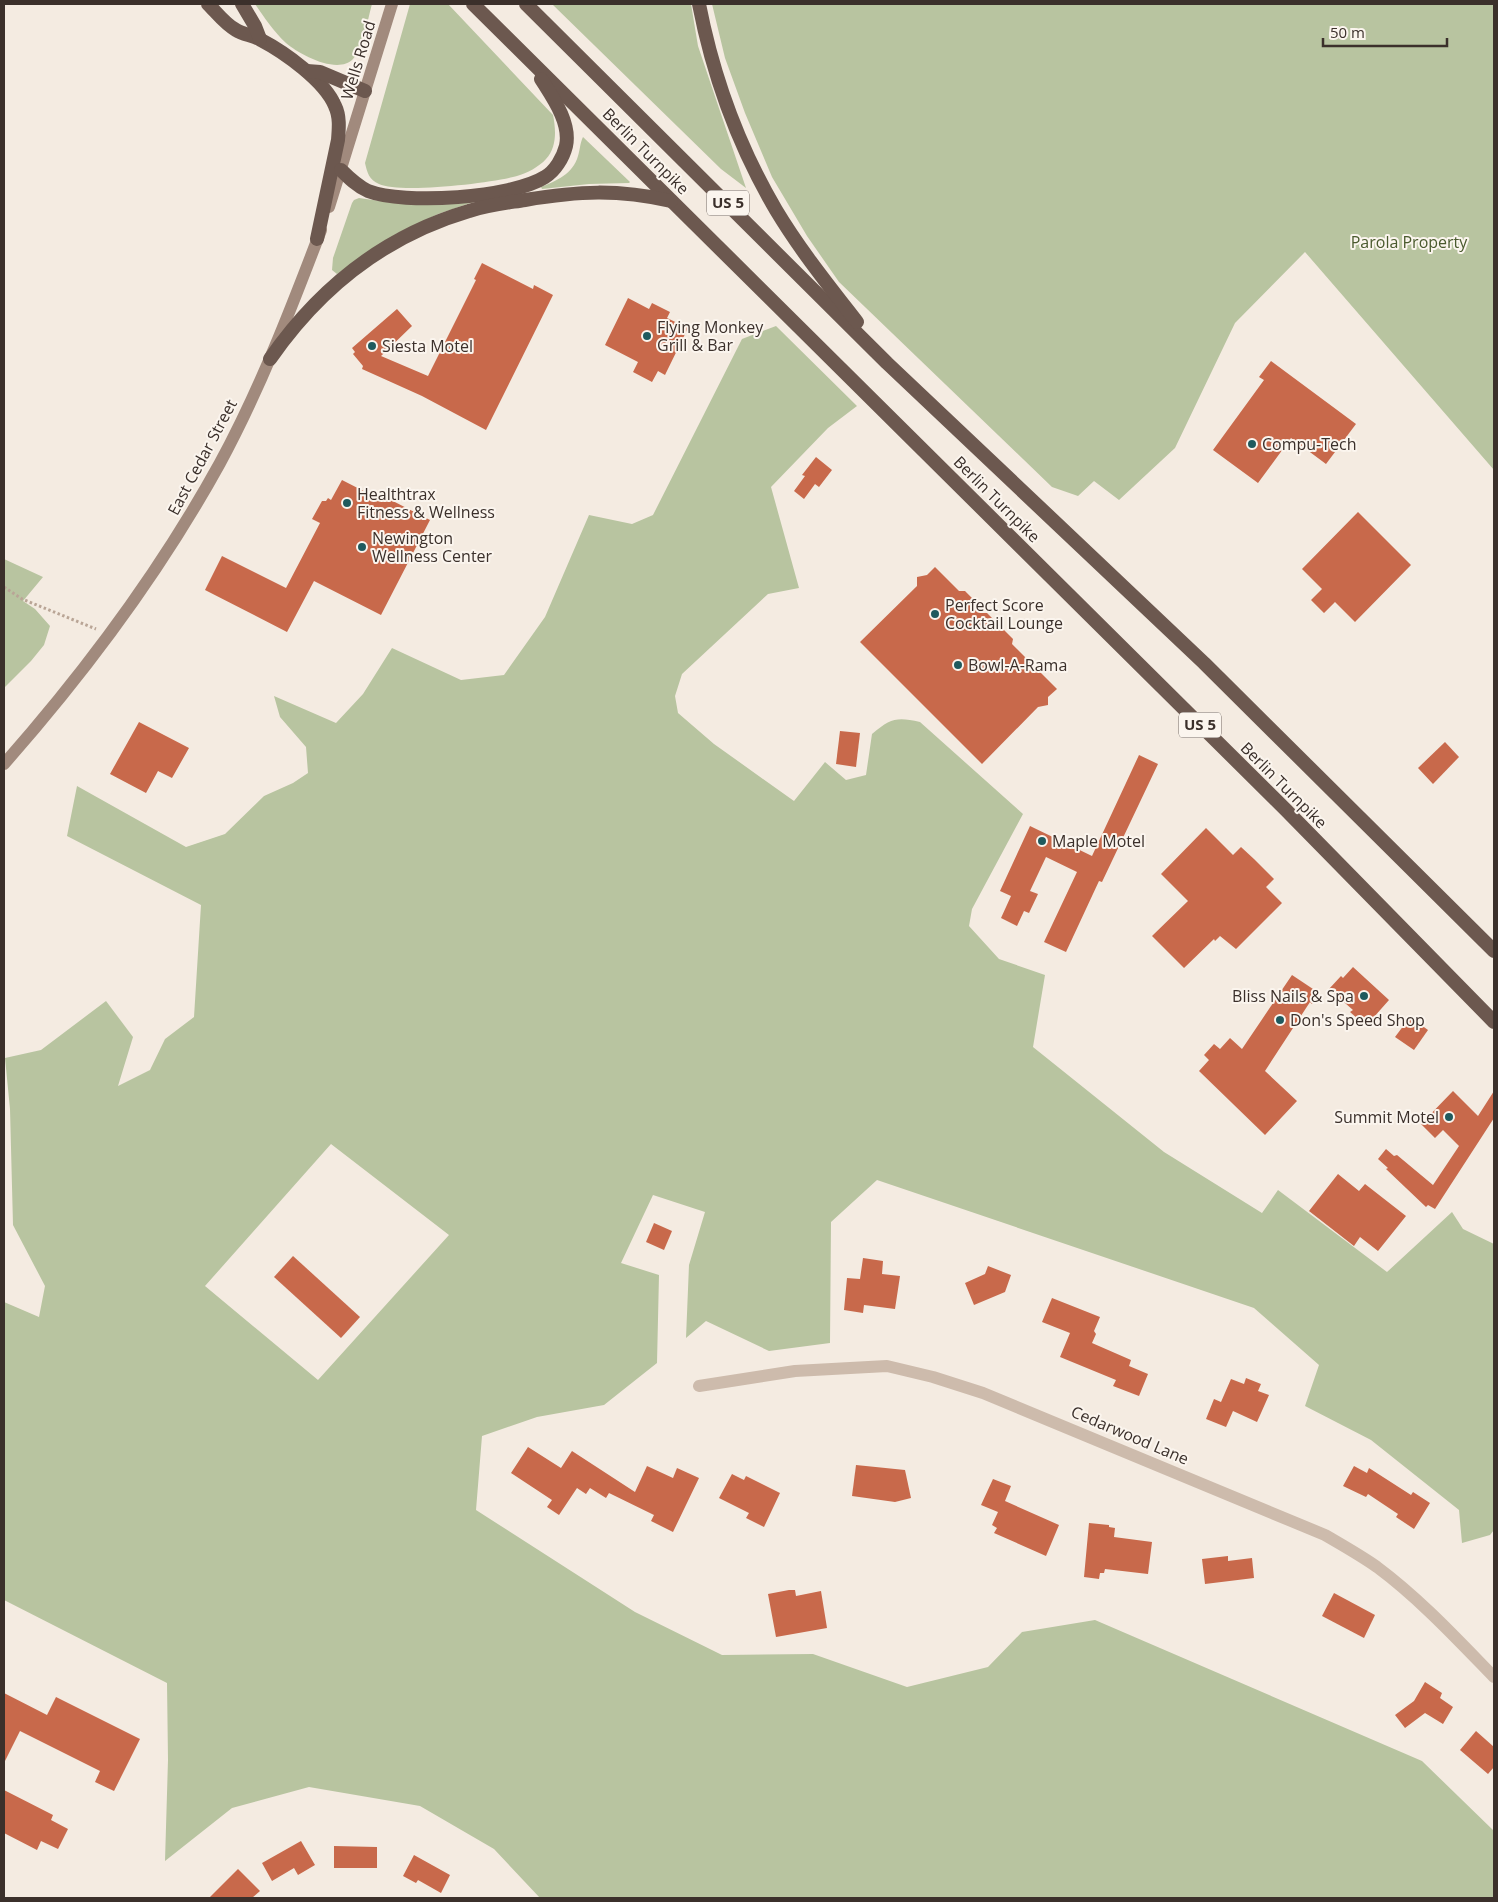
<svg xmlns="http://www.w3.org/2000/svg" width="1498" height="1902" font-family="'Open Sans',sans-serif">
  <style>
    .green { fill: #b8c4a0; fill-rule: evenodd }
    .building { fill: #c8694b }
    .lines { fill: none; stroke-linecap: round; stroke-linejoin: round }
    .path { stroke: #b9a596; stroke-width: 3; stroke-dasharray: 2.5 2.5; stroke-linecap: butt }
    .minor { stroke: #cdbbac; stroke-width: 12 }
    .secondary { stroke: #a18a7d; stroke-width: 12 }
    .trunk { stroke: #6c584f; stroke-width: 14 }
    .poi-dot { fill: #1f5a5e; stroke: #fbf5ee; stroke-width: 2 }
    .labels { text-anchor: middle; stroke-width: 4; stroke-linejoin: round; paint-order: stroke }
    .shield { fill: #fbf5ee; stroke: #756b66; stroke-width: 1 }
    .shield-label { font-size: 15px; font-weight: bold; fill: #3b302b }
    .street-label { font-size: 16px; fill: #3b302b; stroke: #fbf5ee }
    .park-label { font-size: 16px; fill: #4a5a2e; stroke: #fbf5ee }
    .poi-label { font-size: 16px; fill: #3b302b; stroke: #fbf5ee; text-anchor: start }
  </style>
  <rect width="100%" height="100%" fill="#f4ebe1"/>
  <!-- green -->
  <g class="green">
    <path d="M255,4H372C368,18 363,48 353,59C338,75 300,55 286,43C274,32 264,17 255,4Z"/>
    <path d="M410,4H448L553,115C556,130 557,147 546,159C539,167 527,173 517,176C493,183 400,194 379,184C369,180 367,172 365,163Z"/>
    <polygon points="552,4 691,4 698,46 746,188 721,169"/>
    <polygon points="712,4 1494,4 1494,470 1305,252 1235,323 1175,448 1119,500 1094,481 1078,496 1052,487 839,282 807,236 772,177 745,113 725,58"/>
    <path d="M583,137L630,182L629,183L589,184L542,189L541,187C556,181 573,174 578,156C580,150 580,143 583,137Z"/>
    <polygon points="359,198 394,203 479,200 438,214 396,234 337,274 332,270 333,258 352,203 354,200"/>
    <path d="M776,326L857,406L828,428L771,487L799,588L768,594L682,674L675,696L678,713L714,744L794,801L825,762L846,780L866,775L872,734C891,718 897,717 920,722L1023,814L972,909L969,926L999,959L1045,975L1033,1047L1164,1152L1262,1213L1278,1190L1387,1272L1452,1212L1463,1229L1494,1244V1530L1490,1535L1462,1543L1459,1510L1371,1440L1305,1406L1319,1365L1254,1308L877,1180L831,1222L830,1343L769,1351L706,1321L686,1338L689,1265L705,1212L653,1195L621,1263L659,1275L657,1363L604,1405L537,1417L482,1436L476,1510L635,1612L722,1655L813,1654L907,1687L988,1667L1022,1632L1095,1620L1422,1761L1494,1831V1898H1104L1100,1897L1095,1898H540L494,1849L420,1806L309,1787L232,1808L165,1861L168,1760L167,1683L4,1600V1302L39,1317L45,1286L13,1225L10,1109L5,1058L41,1050L106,1001L133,1037L118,1086L150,1070L165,1039L194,1017L201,905L67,836L77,786L186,847L225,834L264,796L293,783L308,773L306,747L280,717L274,696L336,723L363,694L392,648L461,680L504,675L545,617L589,515L632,524L653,515L742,339ZM331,1144L449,1235L318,1380L205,1286Z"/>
    <polygon points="4,559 43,577 23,601 35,609 50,626 44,645 31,661 4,688"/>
  </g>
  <!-- building -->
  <g class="building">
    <polygon points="482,263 533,289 534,285 553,295 486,430 422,396 362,369 363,366 353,354 355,352 352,348 397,309 412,326 381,356 428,376 476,280 474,279"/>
    <polygon points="628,298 649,309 652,303 670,312 667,318 688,328 665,375 658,371 652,382 633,372 638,362 605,345"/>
    <polygon points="1271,361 1356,424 1326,464 1291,438 1258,483 1213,450 1264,380 1259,377"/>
    <polygon points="816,457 832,470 819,487 815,484 804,499 794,491 805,476 802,475"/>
    <polygon points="342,480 385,502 387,498 430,520 381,615 314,581 287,632 205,590 222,556 286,588 320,523 312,519 322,501 326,501 328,498 331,500"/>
    <polygon points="1358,512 1411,565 1355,622 1335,602 1324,613 1311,600 1322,589 1302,569"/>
    <polygon points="935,567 959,591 965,591 972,598 971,603 981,613 987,613 1013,639 1012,644 1057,689 1048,697 1048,705 1038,707 982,764 860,642 917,586 917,577 927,575"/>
    <polygon points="139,722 189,748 172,778 158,771 146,793 110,774"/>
    <polygon points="840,731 860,733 856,767 836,764"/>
    <polygon points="1445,742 1459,757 1433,784 1418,768"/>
    <polygon points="1139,755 1158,764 1102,882 1099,881 1066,952 1044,942 1077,872 1046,857 1030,891 1038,894 1029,913 1024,911 1017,926 1001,918 1011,896 1000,891 1030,826 1092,856"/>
    <polygon points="1206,828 1233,855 1241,847 1254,859 1274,879 1266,887 1282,903 1236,949 1220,936 1215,941 1214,939 1184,968 1152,936 1188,901 1161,874"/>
    <polygon points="1353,967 1389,1000 1366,1026 1350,1012 1353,1010 1329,989 1341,976 1343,978"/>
    <polygon points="1292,975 1319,993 1312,1004 1310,1002 1265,1071 1297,1101 1265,1135 1199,1071 1209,1060 1204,1055 1214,1044 1220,1049 1230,1038 1242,1049"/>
    <polygon points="1410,1017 1428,1030 1414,1050 1395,1037"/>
    <polygon points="1453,1091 1478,1116 1494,1091 1494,1118 1435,1209 1428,1205 1426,1207 1386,1169 1388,1168 1378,1159 1386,1149 1394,1156 1397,1155 1433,1185 1459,1146 1443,1130 1435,1138 1421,1124"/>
    <polygon points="1338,1174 1359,1191 1365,1184 1406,1216 1378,1251 1360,1237 1354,1246 1309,1211"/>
    <polygon points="654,1223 672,1231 664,1250 646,1242"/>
    <polygon points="293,1256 360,1317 341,1338 274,1277"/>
    <polygon points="863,1258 883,1261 882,1274 900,1276 895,1309 864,1305 863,1313 844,1310 847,1278 860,1279"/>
    <polygon points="988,1266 1011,1275 1005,1292 974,1305 965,1283 985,1274"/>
    <polygon points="1052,1298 1100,1317 1094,1331 1096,1334 1092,1343 1131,1360 1129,1366 1148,1374 1139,1396 1113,1386 1116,1380 1060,1357 1070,1333 1042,1322"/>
    <polygon points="1246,1378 1261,1384 1258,1391 1269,1395 1257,1422 1233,1411 1226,1427 1206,1419 1214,1399 1221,1402 1231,1379 1244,1384"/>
    <polygon points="528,1447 561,1468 572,1451 635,1492 647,1466 673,1478 677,1468 699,1478 673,1532 651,1521 654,1515 609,1493 606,1498 590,1488 586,1494 577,1488 559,1515 547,1507 552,1500 511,1473"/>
    <polygon points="856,1465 905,1470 911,1498 895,1502 852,1496"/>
    <polygon points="1354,1466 1367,1473 1369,1468 1411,1495 1413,1492 1430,1503 1414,1529 1396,1517 1398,1514 1368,1494 1366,1497 1343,1486"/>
    <polygon points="732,1474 744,1480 746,1476 780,1493 764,1527 746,1518 749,1513 719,1498"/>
    <polygon points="993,1479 1011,1486 1005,1501 1059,1525 1046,1556 994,1533 997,1528 992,1525 998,1512 981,1505"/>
    <polygon points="1089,1523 1109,1525 1109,1527 1115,1528 1114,1537 1152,1542 1148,1574 1105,1569 1104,1573 1100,1573 1099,1579 1084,1577"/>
    <polygon points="1228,1556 1228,1561 1252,1558 1254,1578 1205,1584 1202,1559"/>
    <polygon points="789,1590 795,1590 796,1596 821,1591 827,1628 776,1637 768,1594"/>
    <polygon points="1334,1593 1375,1615 1364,1638 1322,1616"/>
    <polygon points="1425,1682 1442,1693 1440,1698 1453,1707 1443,1724 1425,1713 1405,1728 1395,1715 1414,1701"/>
    <polygon points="4,1693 47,1715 56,1697 140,1739 114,1791 95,1782 100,1771 20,1731 4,1763"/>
    <polygon points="1476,1731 1494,1747 1494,1767 1488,1774 1460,1750"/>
    <polygon points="4,1790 53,1815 51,1820 68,1829 58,1849 41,1841 37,1850 4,1833"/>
    <polygon points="301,1841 315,1865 298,1875 294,1868 272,1881 262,1863"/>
    <polygon points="334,1846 377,1847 377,1868 334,1868"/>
    <polygon points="414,1855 450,1875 441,1893 418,1880 416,1883 403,1876"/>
    <polygon points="238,1869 260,1891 252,1898 209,1898"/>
  </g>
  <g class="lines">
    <!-- path -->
    <polyline class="path" points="4,587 22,599 96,629"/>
    <!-- minor -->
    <path class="minor" d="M699,1386L795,1371L887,1366L933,1377L983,1393L1325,1535C1342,1545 1360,1555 1377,1567C1420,1599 1457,1639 1494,1677"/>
    <!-- secondary -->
    <g class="secondary">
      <polyline points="329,207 392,4"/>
      <path d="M4,764C86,671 160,572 220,463C260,389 291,309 321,230"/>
    </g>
    <!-- trunk -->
    <g class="trunk">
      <path d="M208,4C217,13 225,24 236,30C244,35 253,35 261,40C284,52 325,81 335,106C340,116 339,128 338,140L317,239"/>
      <polyline points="242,4 255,26 260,39"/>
      <polyline points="473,4 1286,810 1494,1022"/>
      <polyline points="526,4 887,363 1204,663 1494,951"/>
      <path d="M699,4C713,76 739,147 776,210C800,250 829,286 857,322"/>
      <polyline points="307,71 320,72 365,91"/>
      <path d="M341,170C349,178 357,186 368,191C404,205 512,198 545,177C555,171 563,158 566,146C571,123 553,98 541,79"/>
      <path d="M270,359C320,287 384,236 469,211C487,205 506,203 525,200C579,191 617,189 671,201"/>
    </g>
  </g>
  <!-- markers -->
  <g class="poi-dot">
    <circle cx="647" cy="336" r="5"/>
    <circle cx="372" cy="346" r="5"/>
    <circle cx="1252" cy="444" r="5"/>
    <circle cx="347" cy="503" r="5"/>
    <circle cx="362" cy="547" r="5"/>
    <circle cx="935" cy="614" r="5"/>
    <circle cx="958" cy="665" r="5"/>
    <circle cx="1042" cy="841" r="5"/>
    <circle cx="1364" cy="996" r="5"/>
    <circle cx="1280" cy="1020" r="5"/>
    <circle cx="1449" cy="1117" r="5"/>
  </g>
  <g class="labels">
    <!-- shield labels -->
    <g class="shield">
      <rect x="707" y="190.5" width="42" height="25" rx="4"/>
      <rect x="1179" y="712.5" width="42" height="25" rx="4"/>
    </g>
    <g class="shield-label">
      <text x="728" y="208">US 5</text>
      <text x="1200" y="730">US 5</text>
    </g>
    <!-- street labels -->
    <g class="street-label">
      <text transform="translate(358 60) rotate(-73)" y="6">Wells Road</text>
      <text transform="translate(646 151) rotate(45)" y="6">Berlin Turnpike</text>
      <text transform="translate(202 457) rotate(-62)" y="6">East Cedar Street</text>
      <text transform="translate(997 499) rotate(45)" y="6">Berlin Turnpike</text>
      <text transform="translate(1284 785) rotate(45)" y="6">Berlin Turnpike</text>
      <text transform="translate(1130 1435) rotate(23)" y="6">Cedarwood Lane</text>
    </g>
    <!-- park labels -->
    <g class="park-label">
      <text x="1409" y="248">Parola Property</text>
    </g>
    <!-- poi labels -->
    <g class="poi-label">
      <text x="657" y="333">Flying Monkey<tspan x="657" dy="18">Grill &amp; Bar</tspan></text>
      <text x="382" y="352">Siesta Motel</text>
      <text x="1262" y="450">Compu-Tech</text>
      <text x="357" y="500">Healthtrax<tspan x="357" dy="18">Fitness &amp; Wellness</tspan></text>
      <text x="372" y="544">Newington<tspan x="372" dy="18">Wellness Center</tspan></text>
      <text x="945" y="611">Perfect Score<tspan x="945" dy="18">Cocktail Lounge</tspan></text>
      <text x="968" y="671">Bowl-A-Rama</text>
      <text x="1052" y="847">Maple Motel</text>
      <text x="1354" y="1002" text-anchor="end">Bliss Nails &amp; Spa</text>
      <text x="1290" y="1026">Don's Speed Shop</text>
      <text x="1439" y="1123" text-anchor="end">Summit Motel</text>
    </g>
  </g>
  <!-- border -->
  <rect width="1498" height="1902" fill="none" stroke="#3b302b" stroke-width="10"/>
  <!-- scale -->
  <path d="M1323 38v8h124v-8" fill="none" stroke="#3b302b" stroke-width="2.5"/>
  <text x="1330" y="38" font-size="15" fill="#3b302b" stroke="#fbf5ee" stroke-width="4" paint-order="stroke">50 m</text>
</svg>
